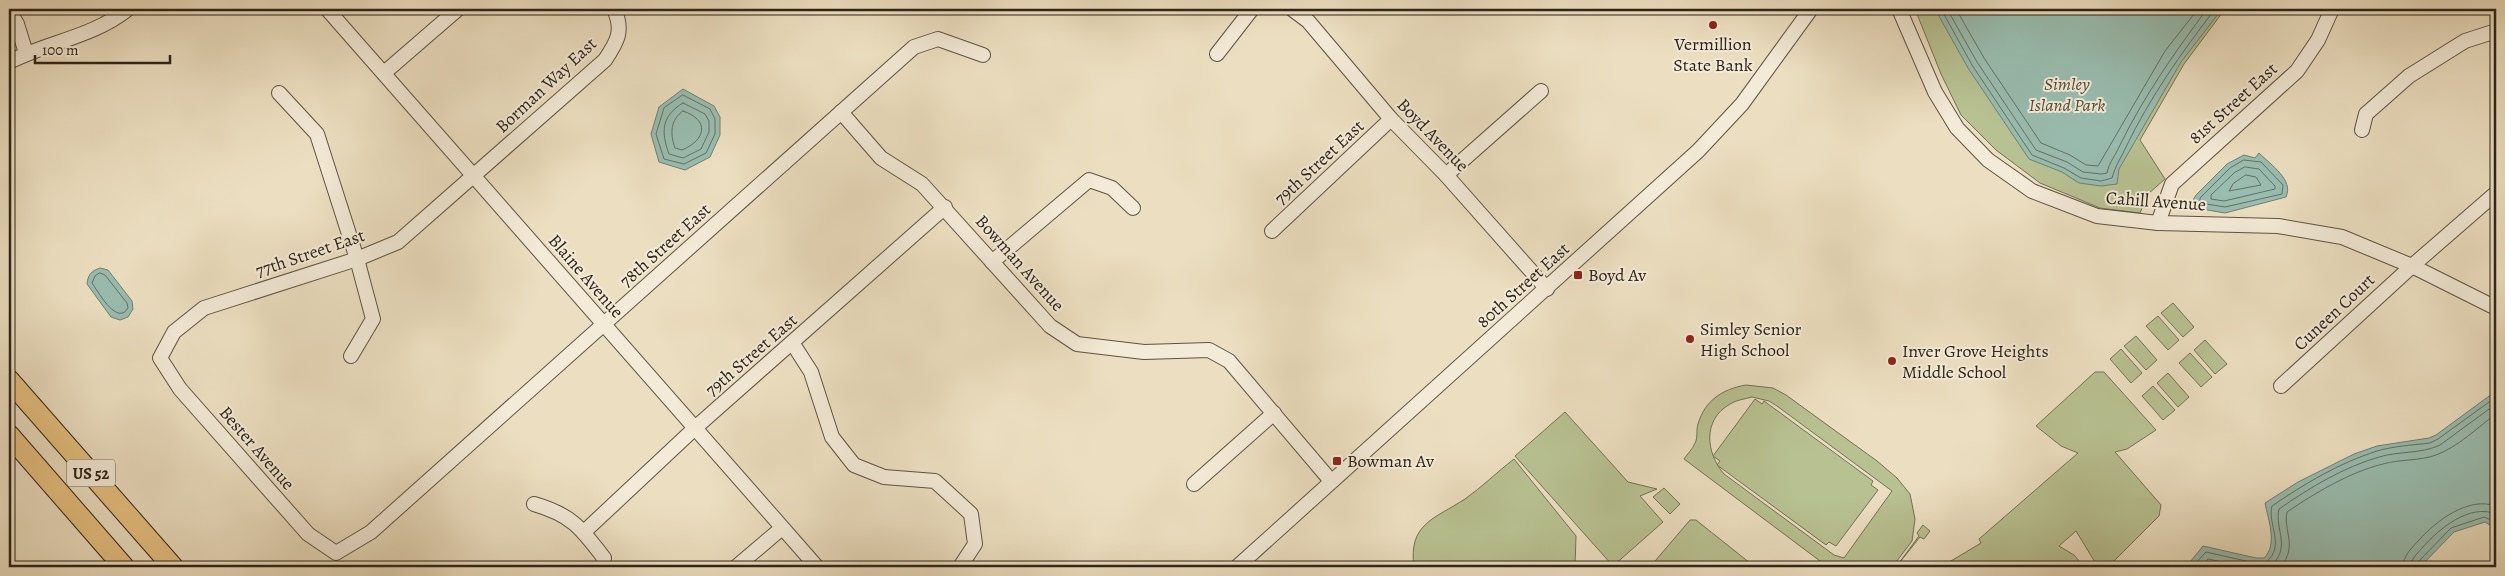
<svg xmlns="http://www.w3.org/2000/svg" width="2505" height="576" font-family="Alegreya,serif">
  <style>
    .green { fill: #b8c192; stroke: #727256; fill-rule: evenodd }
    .water { fill: #99bdb0; stroke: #6e8074 }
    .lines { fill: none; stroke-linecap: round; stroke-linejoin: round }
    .shore { stroke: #637064; stroke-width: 1 }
    .minor-casing { stroke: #5d5343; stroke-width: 16 }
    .highway-casing { stroke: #2d2419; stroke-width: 22 }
    .minor { stroke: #f3ead7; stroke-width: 14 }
    .highway { stroke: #e6c080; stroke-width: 20 }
    .poi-dot { fill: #8f2418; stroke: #f3ead7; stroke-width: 2 }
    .labels { text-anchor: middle; stroke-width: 4; stroke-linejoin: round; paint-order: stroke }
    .shield { fill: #f3ead7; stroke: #685f52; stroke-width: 1 }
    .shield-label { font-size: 16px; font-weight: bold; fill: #2d2419 }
    .poi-label { font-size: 18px; fill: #2d2419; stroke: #f3ead7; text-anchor: start }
    .park-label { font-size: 18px; font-style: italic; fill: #504b37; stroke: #f3ead7 }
    .street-label { font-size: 18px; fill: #2d2419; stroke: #f3ead7 }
  </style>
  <rect width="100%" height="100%" fill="#ecdfc1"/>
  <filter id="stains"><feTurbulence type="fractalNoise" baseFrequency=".004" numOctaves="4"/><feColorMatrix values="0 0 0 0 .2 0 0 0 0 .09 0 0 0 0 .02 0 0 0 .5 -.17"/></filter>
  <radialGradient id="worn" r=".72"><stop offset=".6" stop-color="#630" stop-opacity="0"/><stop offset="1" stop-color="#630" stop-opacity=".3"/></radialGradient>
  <!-- green -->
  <g class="green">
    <polygon points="1915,9 2225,9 2184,64 2140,140 2165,179 2148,194 2140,213 2100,208 2040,183 1996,150 1961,115 1941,74"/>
    <polygon points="2173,303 2194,327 2183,337 2161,313"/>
    <polygon points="2158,316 2179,340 2168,350 2146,326"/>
    <polygon points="2136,336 2157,360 2146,370 2124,346"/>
    <polygon points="2205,340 2227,364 2215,374 2194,350"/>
    <polygon points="2121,349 2142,373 2131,383 2110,359"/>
    <polygon points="2190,353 2212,377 2201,387 2179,363"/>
    <polygon points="2095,372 2104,372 2156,430 2127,449 2115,452 2161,505 2159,516 2108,567 2098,567 2076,531 2059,546 2074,555 2084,567 1952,567 1956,565 1946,564 1981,543 1979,539 2078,453 2061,446 2036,426"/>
    <polygon points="2168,373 2189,397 2178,407 2157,383"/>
    <path d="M1746,385L1773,388L1786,395L1877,461L1897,478L1910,494L1915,519L1912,541L1896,562L1886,567H1828L1684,459C1687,454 1693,449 1695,443C1698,438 1696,430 1698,424C1705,400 1723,389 1746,385ZM1752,397L1769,401L1777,406L1892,491L1844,558L1834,555L1724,474C1706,453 1702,420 1730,404C1736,400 1745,399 1752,397Z"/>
    <polygon points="2153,386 2175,410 2163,420 2142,396"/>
    <polygon points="1755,399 1762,404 1764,401 1873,481 1871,485 1878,490 1836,546 1829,542 1826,545 1717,465 1720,461 1713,456"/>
    <polygon points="1565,412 1628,482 1657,489 1640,496 1663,522 1613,566 1515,456"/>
    <path d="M1514,459L1576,536L1575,567H1414C1408,524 1434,519 1465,499C1482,487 1497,472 1514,459Z"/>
    <polygon points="1664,488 1680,504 1670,514 1653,497"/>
    <polygon points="1690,520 1696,520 1755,567 1650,567"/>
    <polygon points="1923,525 1930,531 1924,539 1920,537 1896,567 1919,536 1917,533"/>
  </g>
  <!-- water -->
  <g class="water">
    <polygon points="1935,9 2222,9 2181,62 2119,169 2117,184 2101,186 2079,183 2062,172 2029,159 1968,68"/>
    <polygon points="683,89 714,106 720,117 720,135 710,157 685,170 659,162 651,134 659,107"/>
    <path d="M2259,153C2271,165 2294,180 2286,197L2225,213L2196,208L2193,200L2196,195L2227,164L2244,155L2255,158Z"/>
    <path d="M100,268L108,270L132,301L133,309L128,317L120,320L111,317L87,284C88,275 91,271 100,268Z"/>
    <path d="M2496,391V529L2485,522L2454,532L2420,567H2186L2203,546L2256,558H2264C2278,545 2268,519 2265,503L2298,482L2354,454L2377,446L2429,438L2436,435Z"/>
  </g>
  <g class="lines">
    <!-- shore -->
    <g class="shore">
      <path d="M1941,9L1972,65L2032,155L2064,168L2081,178L2101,181L2112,178C2115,166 2121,158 2126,147C2150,97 2182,52 2215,9"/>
      <path d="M1947,9L1977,62L2036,150L2067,162L2083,172L2101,174L2107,173C2109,162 2116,155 2120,145C2144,96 2175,52 2207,9"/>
      <polyline points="1956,9 1984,58 2041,143 2070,155 2086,165 2098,166 2165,51 2198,9"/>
      <polygon points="683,95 710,109 715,119 715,134 706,153 684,164 664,159 656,134 664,108"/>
      <path d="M683,103L705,114L709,121V132L701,149L683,158L669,154C661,132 661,116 683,103Z"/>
      <path d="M683,111C710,120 706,140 682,150L675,148C670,134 670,120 683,111Z"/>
      <polygon points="2244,160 2261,162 2283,185 2282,194 2225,207 2200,203 2200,198 2230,168"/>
      <polygon points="2245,167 2259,169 2275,186 2275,189 2224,201 2211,199 2211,195 2234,173"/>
      <polygon points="2246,175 2256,177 2261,185 2229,191 2233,184"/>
      <path d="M100,273L105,275L127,303L128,308C117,326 99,293 92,283L95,276Z"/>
      <path d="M2192,567L2206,552L2255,563L2266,562C2286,546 2267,524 2272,506C2304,484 2339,463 2377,451C2394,446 2413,445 2430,443L2438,439L2496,397"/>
      <polyline points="2200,567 2208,559 2246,567"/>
      <path d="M2269,567C2293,549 2274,529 2279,509C2309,488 2344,467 2379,457C2399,451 2421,454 2440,445L2496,404"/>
      <path d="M2281,567C2298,545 2283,531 2287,512C2315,493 2350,472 2383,464C2400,459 2420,461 2436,455C2458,447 2478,427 2496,414"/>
      <path d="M2403,567C2403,556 2411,549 2418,541C2436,521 2468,496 2496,506"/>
      <path d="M2410,567C2411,559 2417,554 2422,548C2439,529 2469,503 2496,514"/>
      <polyline points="2416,567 2418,562 2451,528 2484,517 2496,522"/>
    </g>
    <!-- minor casing -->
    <g class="minor-casing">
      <g id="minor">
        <polyline points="327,9 817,567"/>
        <path d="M614,9C624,31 617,42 605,60L398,242L357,259L204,308L174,332L160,358L180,389L308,534L336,553L371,532L914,47L938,39L983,55"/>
        <polyline points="1292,9 1308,21 1391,119 1446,175 1547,289"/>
        <polyline points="1899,9 1935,92 1957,128 1988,160 2032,191 2097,216 2158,223 2278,226 2342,237 2412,266 2496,308"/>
        <polyline points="9,11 17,24 26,53"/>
        <polyline points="1217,54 1252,9"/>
        <path d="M9,62C48,42 93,37 128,9"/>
        <polyline points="384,73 458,9"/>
        <polyline points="279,93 317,134 357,259 373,319 351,356"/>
        <polyline points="841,112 881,158 922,184 1050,326 1077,344 1144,352 1209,350 1229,361 1331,481"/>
        <polyline points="2362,130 2366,114 2409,76 2465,41 2496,31"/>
        <polyline points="1446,175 1541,91"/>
        <polyline points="2158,223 2172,184 2297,71 2318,40 2332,9"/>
        <polyline points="1272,231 1391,119"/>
        <polyline points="992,262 1089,180 1112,188 1133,208"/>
        <polyline points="793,344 811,372 832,437 854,465 884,477 935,481 971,514 975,544 960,567"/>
        <polyline points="2281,386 2412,266 2496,193"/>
        <polyline points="1194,484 1274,413"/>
        <path d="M534,504C572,515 581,528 604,558L603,567"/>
        <polyline points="584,532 695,428 945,207"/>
        <polyline points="736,567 782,528"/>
        <polyline points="1237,567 1698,151 1742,104 1811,9"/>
      </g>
    </g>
    <!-- highway casing -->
    <g class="highway-casing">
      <g id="highway">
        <polyline points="9,380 173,567"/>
        <polyline points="9,435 124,567"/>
      </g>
    </g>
    <!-- minor -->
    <use href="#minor" class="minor"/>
    <!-- highway -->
    <use href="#highway" class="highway"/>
  </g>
  <!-- markers -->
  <g class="poi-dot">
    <circle cx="1713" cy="25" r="5"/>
    <rect x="1573" y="270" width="10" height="10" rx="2.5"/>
    <circle cx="1690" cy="339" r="5"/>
    <circle cx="1892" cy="361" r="5"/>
    <rect x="1332" y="456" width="10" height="10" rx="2.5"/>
  </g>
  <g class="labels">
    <!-- shield labels -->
    <rect class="shield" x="67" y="459.5" width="48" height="27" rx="4"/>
    <g class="shield-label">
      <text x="91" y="479">US 52</text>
    </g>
    <!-- poi labels -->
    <g class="poi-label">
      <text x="1713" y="50" text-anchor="middle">Vermillion<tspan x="1713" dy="21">State Bank</tspan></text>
      <text x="1588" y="281">Boyd Av</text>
      <text x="1700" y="335">Simley Senior<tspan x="1700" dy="21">High School</tspan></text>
      <text x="1902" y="357">Inver Grove Heights<tspan x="1902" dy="21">Middle School</tspan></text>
      <text x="1347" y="467">Bowman Av</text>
    </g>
    <!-- park labels -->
    <g class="park-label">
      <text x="2067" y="90">Simley<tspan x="2067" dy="21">Island Park</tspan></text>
    </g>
    <!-- street labels -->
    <g class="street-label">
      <text transform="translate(546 85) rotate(-43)" y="6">Borman Way East</text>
      <text transform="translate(2233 103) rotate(-42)" y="6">81st Street East</text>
      <text transform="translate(1433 135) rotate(46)" y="6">Boyd Avenue</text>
      <text transform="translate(1319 162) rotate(-43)" y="6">79th Street East</text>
      <text transform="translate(2156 201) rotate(4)" y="6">Cahill Avenue</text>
      <text transform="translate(665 245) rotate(-42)" y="6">78th Street East</text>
      <text transform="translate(310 253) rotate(-19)" y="6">77th Street East</text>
      <text transform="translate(1020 263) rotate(48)" y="6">Bowman Avenue</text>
      <text transform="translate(586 276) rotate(49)" y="6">Blaine Avenue</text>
      <text transform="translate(1523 285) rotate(-42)" y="6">80th Street East</text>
      <text transform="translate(2334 312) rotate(-43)" y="6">Cuneen Court</text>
      <text transform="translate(751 355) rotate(-41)" y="6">79th Street East</text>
      <text transform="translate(257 448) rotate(49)" y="6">Bester Avenue</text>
    </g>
  </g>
  <!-- margin -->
  <rect width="2505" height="576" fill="none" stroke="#ecdfc1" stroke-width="30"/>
  <rect x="10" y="10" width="2485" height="556" fill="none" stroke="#2d2419" stroke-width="2.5"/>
  <rect x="15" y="15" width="2475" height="546" fill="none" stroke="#2d2419"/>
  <!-- scale -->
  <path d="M35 55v8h135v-8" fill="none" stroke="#2d2419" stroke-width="2.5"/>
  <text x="42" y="55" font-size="15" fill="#2d2419" stroke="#f3ead7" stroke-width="4" paint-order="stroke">100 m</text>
  <rect width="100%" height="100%" filter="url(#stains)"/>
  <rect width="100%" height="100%" fill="url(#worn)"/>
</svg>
